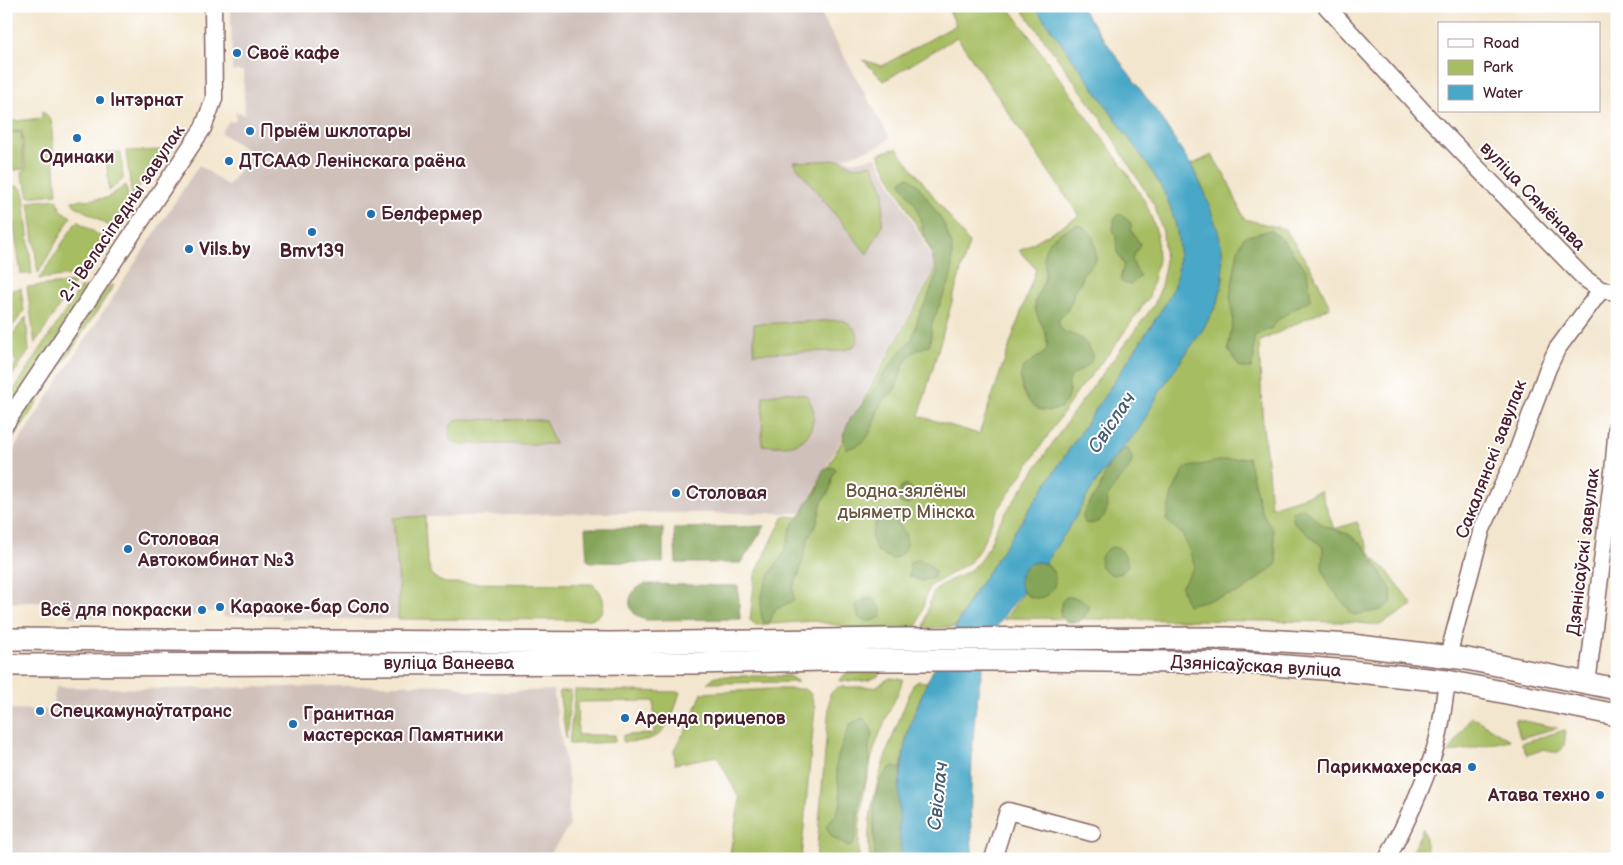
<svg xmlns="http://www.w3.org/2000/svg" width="1623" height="865" font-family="'Balsamiq Sans',sans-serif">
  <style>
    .industrial { fill: #cfc0ba }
    .green { fill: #a6bd62; stroke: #786e46 }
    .forest { fill: #84a458; stroke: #676242 }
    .water { fill: #48a8c7; stroke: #496479 }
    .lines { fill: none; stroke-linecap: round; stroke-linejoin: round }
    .minor-casing { stroke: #856564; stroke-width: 19 }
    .major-casing { stroke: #856564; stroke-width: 24 }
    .minor { stroke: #fff; stroke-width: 16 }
    .major { stroke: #fff; stroke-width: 21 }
    .poi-dot { fill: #1f6fb2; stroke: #fff; stroke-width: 2 }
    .labels { text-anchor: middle; stroke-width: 4; stroke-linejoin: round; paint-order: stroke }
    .poi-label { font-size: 18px; font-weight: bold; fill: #4a1f2b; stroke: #fff; text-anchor: start }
    .street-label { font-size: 18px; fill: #4a1f2b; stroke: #fff }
    .park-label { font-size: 18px; fill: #6a563e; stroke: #fff }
    .water-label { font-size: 19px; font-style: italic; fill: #495d71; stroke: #fff }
  </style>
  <rect width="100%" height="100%" fill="#fff"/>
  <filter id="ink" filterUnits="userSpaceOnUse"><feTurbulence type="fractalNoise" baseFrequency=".02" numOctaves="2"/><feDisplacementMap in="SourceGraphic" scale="10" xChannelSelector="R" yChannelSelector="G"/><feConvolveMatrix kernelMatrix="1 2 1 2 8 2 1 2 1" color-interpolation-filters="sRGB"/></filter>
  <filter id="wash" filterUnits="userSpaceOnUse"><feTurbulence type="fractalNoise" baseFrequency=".0096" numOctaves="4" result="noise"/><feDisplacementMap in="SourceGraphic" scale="20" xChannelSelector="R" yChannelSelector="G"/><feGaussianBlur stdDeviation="1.12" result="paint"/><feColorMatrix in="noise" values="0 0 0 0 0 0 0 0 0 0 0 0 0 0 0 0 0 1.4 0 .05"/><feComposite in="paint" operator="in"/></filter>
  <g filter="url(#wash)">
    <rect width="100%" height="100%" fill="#f3e6ce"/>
    <!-- industrial -->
    <g class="industrial">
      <polygon points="231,6 816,6 890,138 878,147 843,158 852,162 876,157 926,247 931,257 934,270 864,396 802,513 598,513 393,518 399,585 398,619 281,619 281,615 223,617 223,612 206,612 206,615 70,617 70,610 48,611 46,603 32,602 10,603 6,615 6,461 199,165 228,186 252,153 221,133 229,121 233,122 236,119 236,111 245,115 243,71 232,71"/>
      <polygon points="452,684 468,691 501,692 553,690 569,784 569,827 546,859 6,859 6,709 52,710 56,687 160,689"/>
    </g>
    <!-- green -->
    <g class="green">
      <polygon points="947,6 1008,6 1126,171 1147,205 1157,233 1158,260 1149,297 1111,351 1075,395 996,513 981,547 970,562 929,587 917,627 857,629 814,621 756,625 750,620 755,575 784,516 799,517 820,483 865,397 935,271 931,252 878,154 897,148 969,243 919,416 979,434 1036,269 1019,251 1079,216 957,37 884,81 863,60 882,66 956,25"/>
      <path d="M1020,6H1034C1065,48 1096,90 1125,133C1143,158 1164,184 1173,215C1182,245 1182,275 1166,303L972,596L955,627L924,628C927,616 928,601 935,591C942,582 955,579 965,573C983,563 990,545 997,526L1070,417L1154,305L1160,290L1165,266L1163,232L1155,207L1098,114Z"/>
      <polygon points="42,111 51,119 57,194 29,197 26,183 23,182 22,172 26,170 22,131 6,132 6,122 42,118"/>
      <polygon points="21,132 24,169 6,171 6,133"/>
      <polygon points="164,150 132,198 126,151"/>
      <polygon points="121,152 123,179 109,191 106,153"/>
      <polygon points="1212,155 1228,181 1244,219 1285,229 1313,271 1330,307 1259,342 1263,428 1268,469 1271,507 1321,491 1334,529 1357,522 1371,555 1387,571 1413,605 1380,625 1348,622 1010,618 1004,620 1045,563 1072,523 1090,491 1109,464 1139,429 1162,388 1203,329 1218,302 1223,279 1222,249 1205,193 1191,165"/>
      <polygon points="841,160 853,167 872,164 884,190 882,226 867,254 793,162"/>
      <polygon points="126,185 129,203 111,227 74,205 72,201 107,198"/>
      <polygon points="19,186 22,189 24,195 32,274 21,274 10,201 6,201 6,187"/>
      <polygon points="57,199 61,210 71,217 38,273 29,202"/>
      <polygon points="77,221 103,238 80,274 39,279"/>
      <polygon points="75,282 35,344 27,287"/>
      <polygon points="114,285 6,450 6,439 101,296 110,286"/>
      <polygon points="81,287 89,293 14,404 6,402"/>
      <polygon points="21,288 24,311 13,326 8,291"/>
      <polygon points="26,317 29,351 6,385 6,378 17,361 6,354 6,334 13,334"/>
      <path d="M843,320C851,324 864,334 855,345C851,350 842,350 836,351L754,353V324Z"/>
      <path d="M787,392L806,395C813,406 816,412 812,425C806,449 782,447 762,445L763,396Z"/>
      <path d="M459,419L545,420L555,444H458L451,440C449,430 449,423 459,419Z"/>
      <path d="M425,516C426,531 424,567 435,578C438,580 442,582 446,583L592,584C602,590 609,607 598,616C594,619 588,619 582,620L398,619L399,585L393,518Z"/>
      <path d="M882,672C873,684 853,681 839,681L846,673Z"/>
      <polygon points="715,676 789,676 798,682 707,683"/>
      <path d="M890,678L903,679C898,696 889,710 883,726C867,762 857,819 859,859H816L830,694L837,687H875Z"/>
      <path d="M918,681L927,682C918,703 909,724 904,747C898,784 900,822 902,859H870C862,803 893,736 913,685Z"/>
      <polygon points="771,689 804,689 810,693 815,708 801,859 729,859 740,799 717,756 675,764 674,749 689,725 702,693"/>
      <path d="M575,690L680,692C669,729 665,742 623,742V735L654,734V701L577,702L578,735H615V742L569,744Z"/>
      <polygon points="559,691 571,691 566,739"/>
      <polygon points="1471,716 1510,740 1449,753"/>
      <polygon points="1515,719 1558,728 1520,738"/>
      <path d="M1565,730C1566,745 1563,759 1545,749L1527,755L1521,743Z"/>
      <polygon points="1423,828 1428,856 1418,859 1409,859"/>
    </g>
    <!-- forest -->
    <g class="forest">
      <path d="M909,177L918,185L943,222L952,246V272L949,283L932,323L930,344C923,349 913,350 908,358C901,367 900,381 894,390C891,395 884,398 881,404C870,425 875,443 846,449L843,435L850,419L877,386L883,375L900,352L912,339L920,312L926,302L938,271L930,247L923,231L917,208L901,183L903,179Z"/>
      <path d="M1120,214L1131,223V230L1140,244C1130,263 1129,255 1140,276L1132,284H1125L1120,280L1124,264L1117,252L1116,237L1113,229L1115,217Z"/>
      <path d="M1077,225C1094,228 1096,245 1096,260L1082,275L1081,282L1073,293V298L1067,311L1058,321C1060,325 1060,329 1063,331C1067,334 1070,333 1074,335C1081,337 1090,346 1092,354C1095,367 1078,369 1071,377C1068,382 1069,387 1069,392C1066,407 1057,413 1042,410C1034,408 1029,402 1025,395C1008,359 1044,362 1047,347C1049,332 1038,322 1035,308C1034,299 1040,291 1043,283C1048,273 1042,259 1045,250C1048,238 1067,228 1077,225Z"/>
      <polygon points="1270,230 1284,241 1307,271 1311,299 1280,318 1272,328 1254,336 1254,358 1251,368 1240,368 1228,350 1233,319 1230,296 1238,250 1244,237"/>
      <path d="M1123,449H1127C1130,452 1132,455 1132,460C1131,471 1118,479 1113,489C1111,492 1108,496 1107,499C1106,504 1108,510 1105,514C1101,522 1093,525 1085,523L1083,517L1085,510L1099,490L1109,464Z"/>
      <polygon points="1248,457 1261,511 1273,530 1277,564 1241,592 1187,605 1181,587 1195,566 1183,535 1166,520 1172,493 1185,468 1218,461"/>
      <path d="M834,467L836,470L833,474L830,490L822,502L817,523L809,536L799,574L793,588L794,600L777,609L773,613L770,622L764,623C756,607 763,586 772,571C775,565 780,560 783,554C793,535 783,529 804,514C805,503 808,499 817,492L820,477L824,469Z"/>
      <polygon points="907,484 914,491 916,499 907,504 902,504 898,500 901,487"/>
      <polygon points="1304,508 1322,525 1348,534 1363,545 1391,589 1392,602 1381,610 1353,615 1329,585 1322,568 1323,547 1294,523 1292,512"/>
      <path d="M892,517C907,530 916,551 892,559L877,551L871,536L876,521Z"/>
      <polygon points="765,526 741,563 676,563 674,528"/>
      <polygon points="585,528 663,528 663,563 591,562 587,560"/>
      <path d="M1111,547C1123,548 1125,554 1128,565L1122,573L1112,575L1101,567C1099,557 1102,553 1111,547Z"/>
      <polygon points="919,559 929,564 935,572 934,578 921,581 909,576 910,562"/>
      <circle cx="1037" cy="580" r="18"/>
      <path d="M645,584L738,586L740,619L646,620C625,614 624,592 645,584Z"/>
      <path d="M1066,597C1076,597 1083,599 1089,607L1088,612L1079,622H1066L1060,615L1062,601Z"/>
      <path d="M872,598L881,609V617C872,621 868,623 859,618L855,606L864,599Z"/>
      <path d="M863,718L869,724L873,734C866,749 870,750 870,765C870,775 862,787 860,798C857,814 858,829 853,845L848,847L832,837L826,826L836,814L841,803L836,766L838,756L850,724Z"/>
      <path d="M894,766L901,769L899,807L902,859H875C874,835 868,777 894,766Z"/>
    </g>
    <!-- water -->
    <path class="water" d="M1034,6H1080L1161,118L1191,165L1205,193L1218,231L1222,249L1223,279L1218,302L1203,329L1162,388L1139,429L1109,464L1090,491L1072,523L1045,563C1026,558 1013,575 1023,592C1015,602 1005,613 998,625C978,663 974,717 972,759C971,793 969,826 973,859H902L899,828V788L905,746L911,722L927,682L972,596L1166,303C1182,275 1182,245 1173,215C1164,185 1143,158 1125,133C1096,90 1065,48 1034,6Z"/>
  </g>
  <g filter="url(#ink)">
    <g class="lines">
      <!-- minor casing -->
      <g class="minor-casing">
        <g id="minor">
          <polyline points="1326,6 1428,117 1584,278 1601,290 1617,292"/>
          <polyline points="6,423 203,128 214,99 213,6"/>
          <polyline points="1448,656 1482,529 1512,465 1548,368 1557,349 1601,290"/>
          <polyline points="1587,684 1613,472 1617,425"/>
          <polyline points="993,859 1008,811 1092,833"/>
          <path d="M1387,859C1407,822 1425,782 1437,742C1442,722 1444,701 1447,681"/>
        </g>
      </g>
      <!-- major casing -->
      <g class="major-casing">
        <g id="major">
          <polyline points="6,639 611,643 892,639 1227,638 1351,645 1467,659 1617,689"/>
          <polyline points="6,665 693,663 826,660 1030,660 1248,663 1349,671 1447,681 1617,715"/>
        </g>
      </g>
      <!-- minor -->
      <use href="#minor" class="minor"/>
      <!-- major -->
      <use href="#major" class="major"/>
    </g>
  </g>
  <!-- markers -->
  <g class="poi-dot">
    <circle cx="237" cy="53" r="5"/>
    <circle cx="100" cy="100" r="5"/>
    <circle cx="250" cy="131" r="5"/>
    <circle cx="77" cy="138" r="5"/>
    <circle cx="229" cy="161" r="5"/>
    <circle cx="371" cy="214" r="5"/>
    <circle cx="312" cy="232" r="5"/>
    <circle cx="189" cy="249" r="5"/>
    <circle cx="676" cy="493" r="5"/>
    <circle cx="128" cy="549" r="5"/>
    <circle cx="220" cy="607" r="5"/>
    <circle cx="202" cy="610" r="5"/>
    <circle cx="40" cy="711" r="5"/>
    <circle cx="625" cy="718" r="5"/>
    <circle cx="293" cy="724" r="5"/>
    <circle cx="1472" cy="767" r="5"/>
    <circle cx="1600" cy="795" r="5"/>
  </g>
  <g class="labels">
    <!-- poi labels -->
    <g class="poi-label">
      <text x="247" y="59">Своё кафе</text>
      <text x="110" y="106">Інтэрнат</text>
      <text x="260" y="137">Прыём шклотары</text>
      <text x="77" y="163" text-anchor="middle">Одинаки</text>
      <text x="239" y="167">ДТСААФ Ленінскага раёна</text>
      <text x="381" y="220">Белфермер</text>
      <text x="199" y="255">Vils.by</text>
      <text x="312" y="257" text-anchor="middle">Bmv139</text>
      <text x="686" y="499">Столовая</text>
      <text x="138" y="545">Столовая<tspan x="138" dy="21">Автокомбинат №3</tspan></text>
      <text x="230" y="613">Караоке-бар Соло</text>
      <text x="192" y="616" text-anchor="end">Всё для покраски</text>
      <text x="50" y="717">Спецкамунаўтатранс</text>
      <text x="303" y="720">Гранитная<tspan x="303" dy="21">мастерская Памятники</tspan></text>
      <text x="635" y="724">Аренда прицепов</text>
      <text x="1462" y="773" text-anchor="end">Парикмахерская</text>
      <text x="1590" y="801" text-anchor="end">Атава техно</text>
    </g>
    <!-- street labels -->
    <g class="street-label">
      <text transform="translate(1533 196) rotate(46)" y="6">вуліца Сямёнава</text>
      <text transform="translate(122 213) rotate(-56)" y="6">2-і Веласіпедны завулак</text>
      <text transform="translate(1491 459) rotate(-69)" y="6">Сакалянскі завулак</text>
      <text transform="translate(1583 552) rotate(-83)" y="6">Дзянісаўскі завулак</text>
      <text x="449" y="669">вуліца Ванеева</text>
      <text transform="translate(1256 666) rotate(3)" y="6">Дзянісаўская вуліца</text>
    </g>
    <!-- park labels -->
    <g class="park-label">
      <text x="906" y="497">Водна-зялёны<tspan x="906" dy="21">дыяметр Мінска</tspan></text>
    </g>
    <!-- water labels -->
    <g class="water-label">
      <text transform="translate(1111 422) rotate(-56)" y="7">Свіслач</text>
      <text transform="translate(937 796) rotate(-84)" y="7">Свіслач</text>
    </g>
  </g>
  <!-- margin -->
  <rect width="1623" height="865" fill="none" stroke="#fff" stroke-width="25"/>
  <!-- legend -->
  <rect x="1438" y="22" width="162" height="90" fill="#ffffff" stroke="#b7a5aa"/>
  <rect x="1448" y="39" width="25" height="8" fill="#ffffff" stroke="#b7a5aa"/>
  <text x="1483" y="48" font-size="15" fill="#4a1f2b">Road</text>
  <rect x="1448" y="60" width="25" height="15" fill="#a6bd62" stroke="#b7a5aa"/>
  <text x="1483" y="72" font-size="15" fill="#4a1f2b">Park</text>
  <rect x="1448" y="85" width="25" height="15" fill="#48a8c7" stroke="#b7a5aa"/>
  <text x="1483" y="98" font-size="15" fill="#4a1f2b">Water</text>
</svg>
